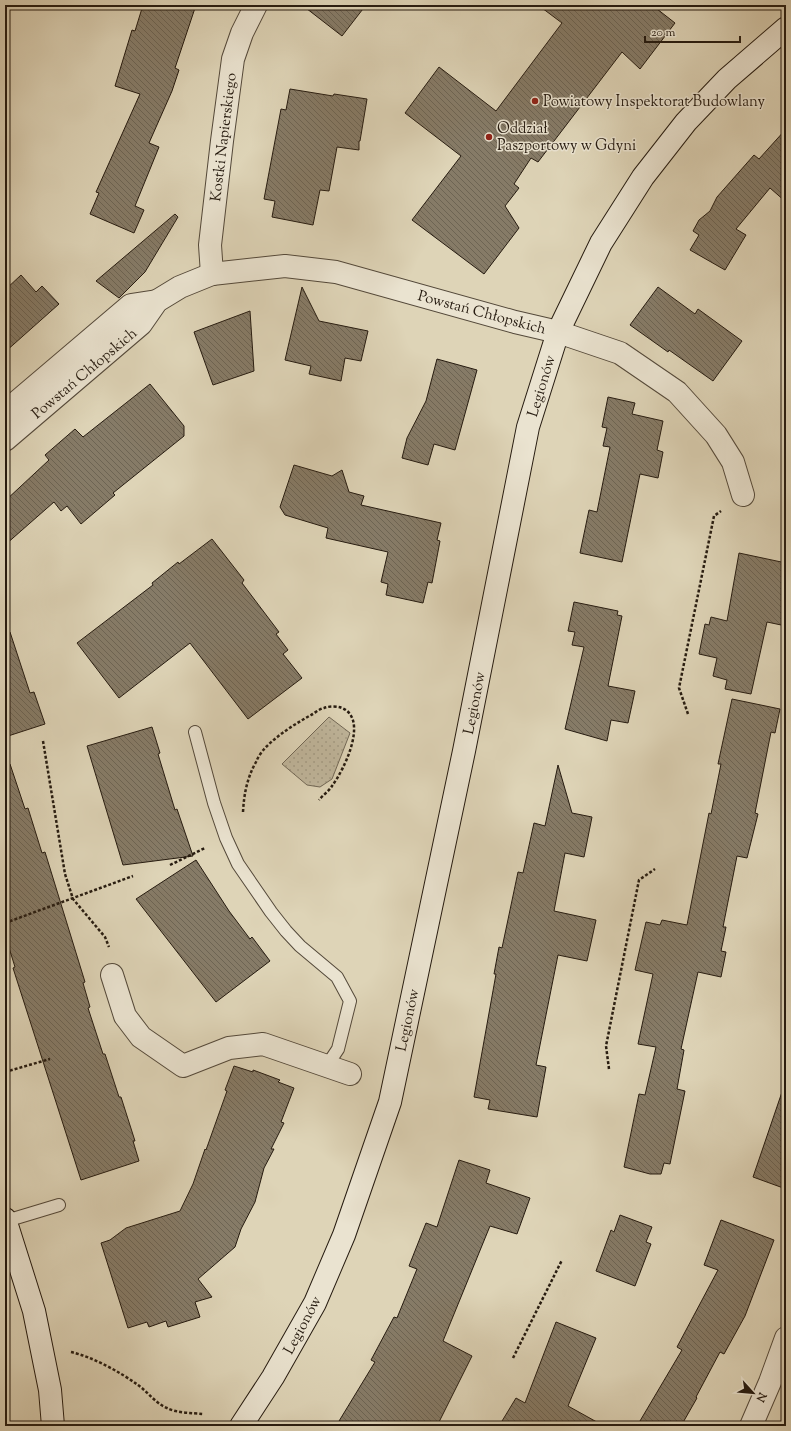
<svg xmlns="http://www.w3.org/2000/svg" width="791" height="1431" font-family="'Sorts Mill Goudy',serif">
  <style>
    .park { fill: url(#park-dots); stroke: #726856 }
    .building { fill: url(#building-back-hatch); stroke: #261b10 }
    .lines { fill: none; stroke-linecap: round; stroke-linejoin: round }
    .lane-casing { stroke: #54493a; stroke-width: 14 }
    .street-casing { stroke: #54493a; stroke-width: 24 }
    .secondary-casing { stroke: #261b10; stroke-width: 24 }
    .path { stroke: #261b10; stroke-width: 2.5; stroke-dasharray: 3 2; stroke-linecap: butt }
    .lane { stroke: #eae3d0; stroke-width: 12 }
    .street { stroke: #eae3d0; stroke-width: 22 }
    .secondary { stroke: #eae3d0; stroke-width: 22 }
    .poi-dot { fill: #8f2418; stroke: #eae3d0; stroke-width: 1.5 }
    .labels { text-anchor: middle; stroke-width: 3; stroke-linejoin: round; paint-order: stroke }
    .poi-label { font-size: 15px; fill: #261b10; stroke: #eae3d0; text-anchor: start }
    .street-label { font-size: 15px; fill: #261b10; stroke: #eae3d0 }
  </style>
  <defs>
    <pattern id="park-dots" width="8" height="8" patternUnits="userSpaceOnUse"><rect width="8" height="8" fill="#bfb59b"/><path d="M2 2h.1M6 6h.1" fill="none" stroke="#a49b84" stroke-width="1.8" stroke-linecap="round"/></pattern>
    <pattern id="building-back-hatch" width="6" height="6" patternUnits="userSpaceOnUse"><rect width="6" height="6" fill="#867b67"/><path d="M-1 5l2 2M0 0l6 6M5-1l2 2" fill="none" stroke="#6d6453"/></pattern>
  </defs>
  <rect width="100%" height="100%" fill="#ded4b7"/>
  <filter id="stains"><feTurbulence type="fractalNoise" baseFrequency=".005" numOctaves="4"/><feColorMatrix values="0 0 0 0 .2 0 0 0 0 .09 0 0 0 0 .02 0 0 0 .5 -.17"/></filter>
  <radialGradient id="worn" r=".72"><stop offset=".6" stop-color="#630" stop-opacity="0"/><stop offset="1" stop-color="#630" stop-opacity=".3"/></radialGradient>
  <!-- park -->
  <polygon class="park" points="329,717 350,733 332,779 320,787 307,785 282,764"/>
  <!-- building -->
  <g class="building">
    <polygon points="143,5 196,5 175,68 179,70 172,91 149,143 159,147 135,206 144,210 134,233 90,214 99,193 96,192 140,94 115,86 132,30 135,31"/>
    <polygon points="302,5 366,5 342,36"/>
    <polygon points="538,5 652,5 675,23 640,69 622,52 538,162 531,158 514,184 519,188 505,206 519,228 484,274 412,220 461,156 405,113 439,67 496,111 562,23"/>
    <polygon points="290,89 333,96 334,94 367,99 360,141 359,141 359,150 337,147 329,191 320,190 313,225 272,217 275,201 264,199 281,109 286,110"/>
    <polygon points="786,129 786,202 770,188 736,229 746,235 725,270 690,250 699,235 693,231 699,220 710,211 717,197 754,155 759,159"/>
    <polygon points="175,214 178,217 145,272 119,298 96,281"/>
    <polygon points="21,275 36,292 42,286 59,304 5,352 5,290"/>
    <polygon points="302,287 319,321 368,331 361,361 345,358 341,381 309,374 311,366 285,360"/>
    <polygon points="658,287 695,314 698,309 742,341 713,381 669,350 668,352 630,325"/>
    <polygon points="250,311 254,371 213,385 194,332"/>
    <polygon points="437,359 477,370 455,450 434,444 428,465 402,458 407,438 426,401"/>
    <polygon points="150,384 184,426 184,436 113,493 115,495 81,524 67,506 61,511 54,502 5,545 5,501 49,460 45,455 75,429 83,437"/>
    <polygon points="608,397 635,403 632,414 663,421 657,450 663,452 658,478 640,474 622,562 580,553 589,510 597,512 610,447 603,446 607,428 602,427"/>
    <polygon points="294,465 332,476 342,470 349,492 364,496 361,505 441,523 437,540 440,541 432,583 428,582 423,603 386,595 388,584 381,582 388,552 326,538 328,528 285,515 280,507"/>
    <polygon points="212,539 244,580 242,583 279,632 276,634 288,650 283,654 302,678 248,719 190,643 119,698 77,643 153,585 152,583 178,562 179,564"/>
    <polygon points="739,553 786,563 786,626 767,622 751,694 725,689 727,680 713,676 717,658 699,654 705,624 709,625 711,617 727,621"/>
    <polygon points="574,602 618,611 617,615 622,616 608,686 635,691 628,723 611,720 607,741 565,729 584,647 572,645 575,632 568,631"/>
    <polygon points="10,632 30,693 34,692 45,724 5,737 5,633"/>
    <polygon points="732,699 780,709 775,733 771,732 755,813 758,814 747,858 737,856 723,927 726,927 721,951 726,952 721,977 698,972 681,1049 684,1050 677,1089 685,1091 670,1164 664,1163 661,1174 650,1174 624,1167 639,1094 645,1095 656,1047 638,1044 653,974 635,970 646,922 660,925 662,920 687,925 709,813 711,814 721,764 718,764"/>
    <polygon points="152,727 160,753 158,754 175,810 177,809 193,856 123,865 87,746"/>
    <polygon points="10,764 25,809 28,808 42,853 45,852 85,982 83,983 90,1007 88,1008 103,1054 105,1054 119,1097 121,1097 135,1141 133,1141 139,1161 81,1180 13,968 15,967 5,935 5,765"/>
    <polygon points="558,765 572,813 592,817 584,857 565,853 554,911 596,920 587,961 558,955 536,1065 546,1067 537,1117 488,1109 490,1100 474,1097 496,974 494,974 499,947 502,948 518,872 523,873 534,823 545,826"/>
    <polygon points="196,860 229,911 250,939 252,937 270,961 216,1002 136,899"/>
    <polygon points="234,1066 253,1072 253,1070 280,1080 278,1082 294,1088 281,1122 284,1123 271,1149 274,1149 264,1168 255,1202 241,1229 235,1247 198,1279 212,1297 195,1302 200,1317 168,1327 166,1321 149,1327 147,1322 128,1328 101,1243 110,1240 126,1228 180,1211 193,1184 205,1149 206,1150 227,1091 225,1090"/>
    <polygon points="782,1092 786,1093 786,1189 753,1177"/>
    <polygon points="459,1160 490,1170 486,1183 530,1198 517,1234 490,1226 443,1341 472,1356 437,1426 336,1426 375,1362 371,1360 394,1317 397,1318 417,1269 409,1266 426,1223 437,1227"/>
    <polygon points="620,1215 652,1227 646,1242 651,1244 635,1286 596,1271 611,1230 614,1232"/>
    <polygon points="721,1220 774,1240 745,1316 724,1354 720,1352 696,1397 697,1398 681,1426 637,1426 682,1350 677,1347 718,1270 704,1265"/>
    <polygon points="556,1322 596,1338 568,1406 604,1426 499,1426 516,1398 525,1403"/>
  </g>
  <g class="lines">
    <!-- lane casing -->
    <g class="lane-casing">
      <g id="lane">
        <polyline points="195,732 214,803 226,838 238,864 271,912 286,931 300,946 337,977 350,1001 338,1049 326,1067"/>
        <polyline points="6,1221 59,1205"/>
      </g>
    </g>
    <!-- street casing -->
    <g class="street-casing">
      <g id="street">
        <polyline points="212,274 210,245 222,141 233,59 242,33 256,5"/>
        <polyline points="5,412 131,305 157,301"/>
        <polyline points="5,440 141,324 157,301 180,287 212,274 285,266 336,272 515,322 558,332 620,353 677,392 716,435 733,462 743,495"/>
        <polyline points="112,975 125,1016 141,1037 183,1066 229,1048 263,1044 350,1074"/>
        <polyline points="751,1426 770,1382 786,1338"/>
      </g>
    </g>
    <!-- secondary casing -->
    <g class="secondary-casing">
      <g id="secondary">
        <polyline points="5,1219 34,1311 50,1390 53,1426"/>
        <polyline points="241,1426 273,1377 315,1303 344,1235 390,1102 464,751 528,427 558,332 601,243 643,177 686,122 727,79 786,28"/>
      </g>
    </g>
    <!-- path -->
    <g class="path">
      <polyline points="688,714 679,688 714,516 721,511"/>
      <polyline points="43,741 65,874 73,899 105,937 109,947"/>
      <path d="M243,812C244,794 247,778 256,762C258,757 262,751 266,747C279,734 295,724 311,715C315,713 319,709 324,708C329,706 337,706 342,708C369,719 344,770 332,786C329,791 323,795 319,800"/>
      <polyline points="170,865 205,848"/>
      <polyline points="5,923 133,876"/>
      <polyline points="609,1069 606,1046 639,880 655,869"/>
      <polyline points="5,1072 50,1059"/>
      <path d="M71,1352C93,1357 120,1372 138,1385C148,1392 155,1403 167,1408C176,1413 193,1413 203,1414"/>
      <polyline points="513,1358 562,1260"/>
    </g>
    <!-- lane -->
    <use href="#lane" class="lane"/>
    <!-- street -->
    <use href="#street" class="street"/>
    <!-- secondary -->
    <use href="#secondary" class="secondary"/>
  </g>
  <!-- markers -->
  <g class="poi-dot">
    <circle cx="535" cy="101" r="4"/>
    <circle cx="489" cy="137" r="4"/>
  </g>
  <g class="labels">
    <!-- poi labels -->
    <g class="poi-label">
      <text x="543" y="106">Powiatowy Inspektorat Budowlany</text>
      <text x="497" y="133">Oddział<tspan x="497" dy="17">Paszportowy w Gdyni</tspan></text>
    </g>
    <!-- street labels -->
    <g class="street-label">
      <text transform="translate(223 137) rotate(-83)" y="5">Kostki Napierskiego</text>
      <text transform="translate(482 312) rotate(15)" y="5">Powstań Chłopskich</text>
      <text transform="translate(84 373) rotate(-40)" y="5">Powstań Chłopskich</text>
      <text transform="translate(541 386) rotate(-73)" y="5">Legionów</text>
      <text transform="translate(474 703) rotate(-79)" y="5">Legionów</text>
      <text transform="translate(407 1020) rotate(-78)" y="5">Legionów</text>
      <text transform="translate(302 1325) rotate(-62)" y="5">Legionów</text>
    </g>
  </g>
  <!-- margin -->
  <rect width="791" height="1431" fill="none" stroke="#ded4b7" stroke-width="20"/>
  <rect x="6" y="6" width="779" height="1419" fill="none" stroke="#261b10" stroke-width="2"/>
  <rect x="10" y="10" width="771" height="1411" fill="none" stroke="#261b10"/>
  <!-- north arrow -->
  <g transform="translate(753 1393) rotate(117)" stroke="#eae3d0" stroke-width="3" paint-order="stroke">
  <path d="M0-3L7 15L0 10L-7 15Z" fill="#261b10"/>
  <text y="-6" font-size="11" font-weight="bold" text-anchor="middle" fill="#261b10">N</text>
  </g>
  <!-- scale -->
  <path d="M645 36v6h95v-6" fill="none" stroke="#261b10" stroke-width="2"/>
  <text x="651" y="36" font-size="12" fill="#261b10" stroke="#eae3d0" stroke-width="3" paint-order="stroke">20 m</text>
  <rect width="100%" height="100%" filter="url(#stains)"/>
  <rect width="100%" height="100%" fill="url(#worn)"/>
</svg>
